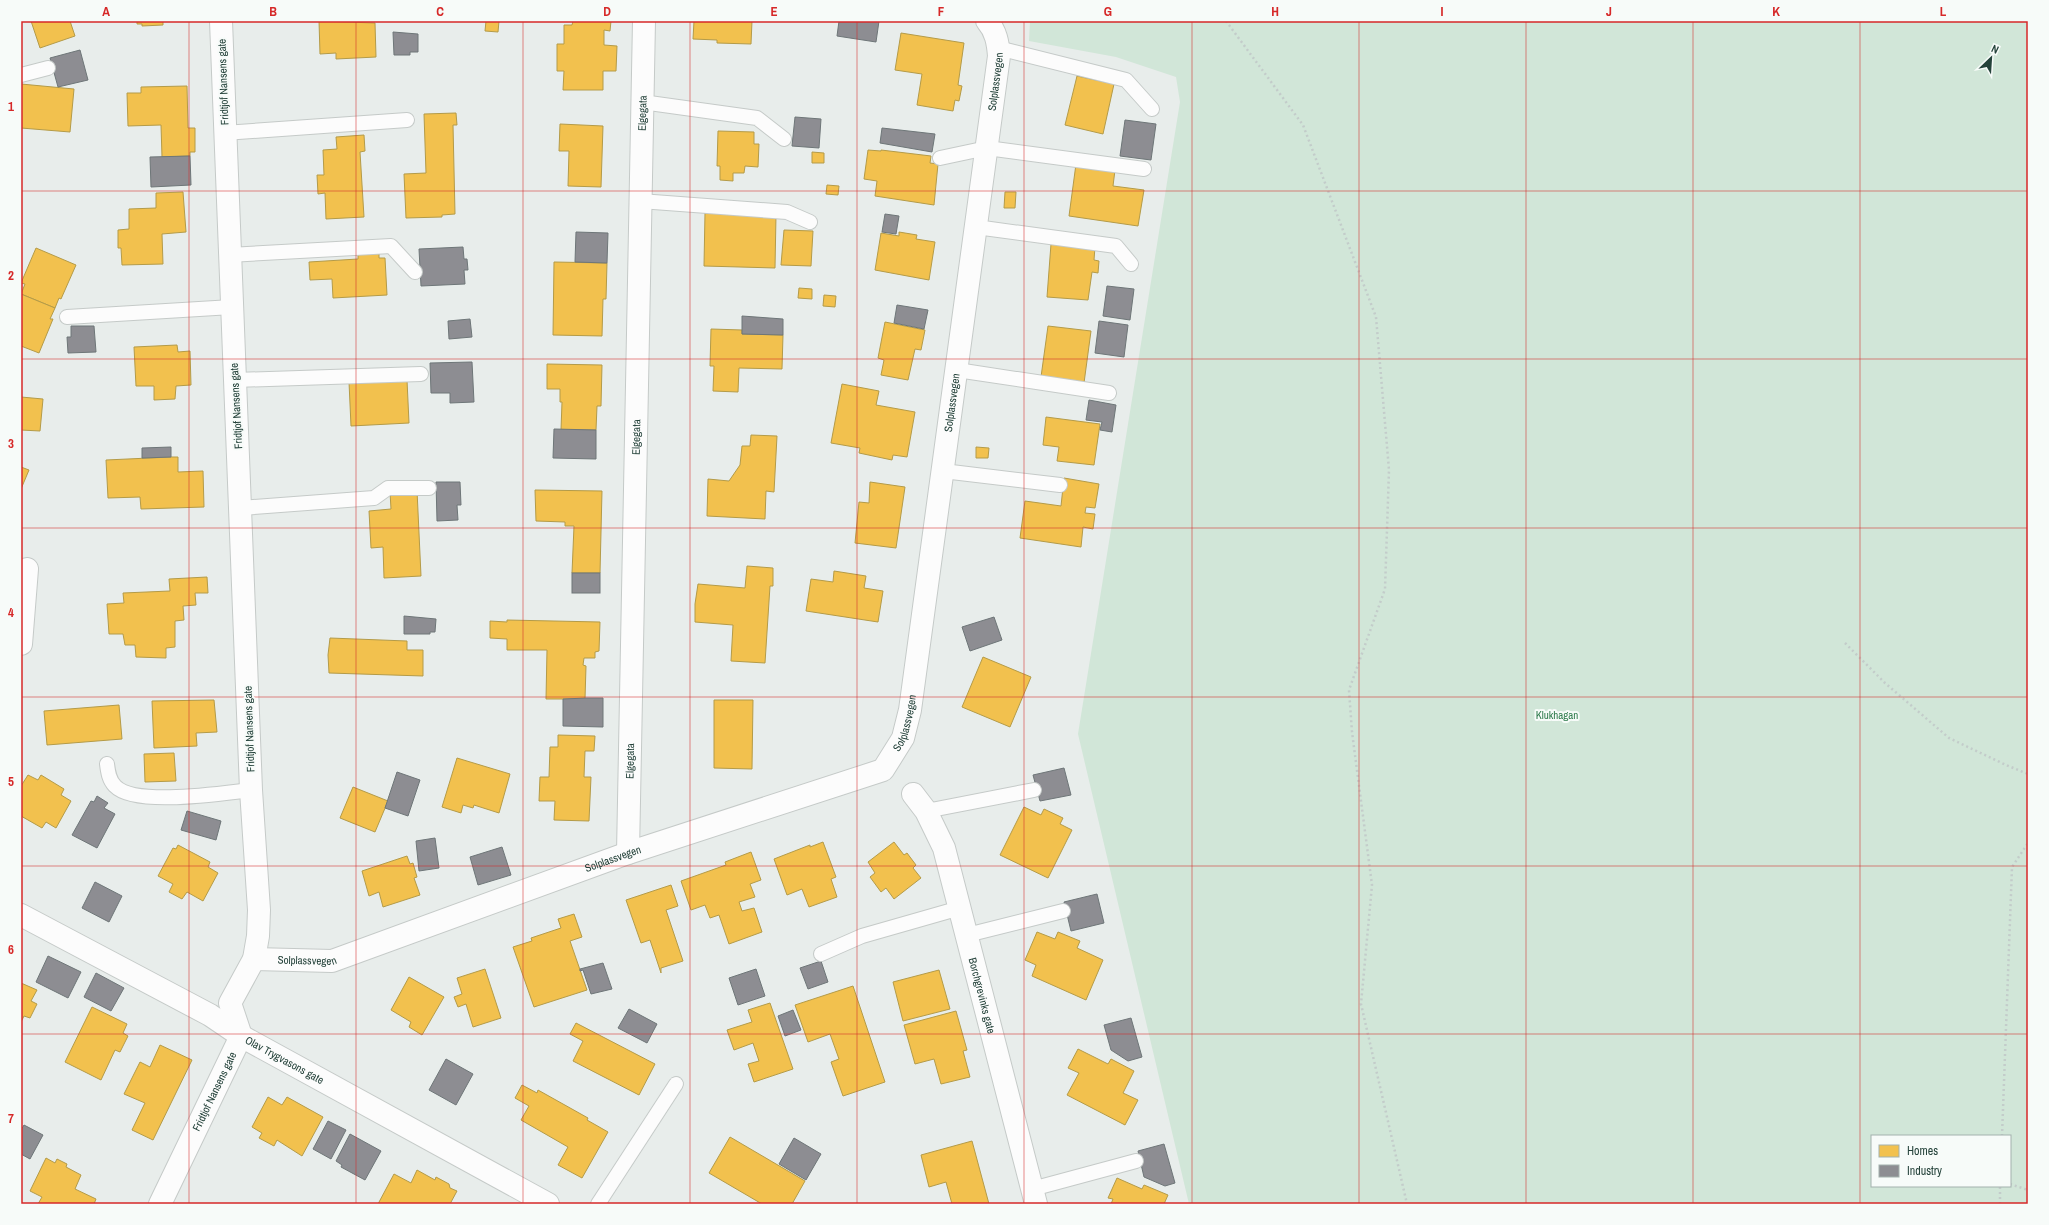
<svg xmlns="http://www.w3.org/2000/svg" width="2049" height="1225" font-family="'Archivo Narrow',sans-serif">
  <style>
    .green { fill: #d1e6d8; fill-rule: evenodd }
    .homes { fill: #f2c14e; stroke: #b49b48 }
    .industry { fill: #8d8d92; stroke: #6e7678 }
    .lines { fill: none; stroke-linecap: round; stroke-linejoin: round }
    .service-casing { stroke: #c5cac8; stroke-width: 16 }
    .minor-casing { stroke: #c5cac8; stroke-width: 24 }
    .path { stroke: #c3ccca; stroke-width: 2.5; stroke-dasharray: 2 3; stroke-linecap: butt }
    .service { stroke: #fcfcfc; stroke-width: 14 }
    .minor { stroke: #fcfcfc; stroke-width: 22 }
    .grid { fill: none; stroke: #d62828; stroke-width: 1; stroke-opacity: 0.55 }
    .labels { text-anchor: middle; stroke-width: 4; stroke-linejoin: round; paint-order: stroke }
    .street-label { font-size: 11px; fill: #24423a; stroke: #f7fbf9 }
    .park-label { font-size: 11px; fill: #2d7a4b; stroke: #f7fbf9 }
    .neatline { fill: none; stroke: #d62828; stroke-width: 1.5 }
    .grid-label { font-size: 13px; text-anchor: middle; font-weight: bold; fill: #d62828 }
  </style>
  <rect width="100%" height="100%" fill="#e8edeb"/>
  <!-- green -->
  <path class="green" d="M1030,21H2028V1204H1189L1078,734L1180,102L1176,77L1116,57L1029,41ZM1872,1136H2010V1186H1872Z"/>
  <!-- homes -->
  <g class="homes">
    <polygon points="31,21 70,21 75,36 40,48"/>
    <polygon points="137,21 163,21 163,25 142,26 142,24 137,24"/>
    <polygon points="319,21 375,23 376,57 336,59 336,53 320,54"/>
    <polygon points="486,21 499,21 498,32 485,31"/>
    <polygon points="573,21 611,21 610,31 604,30 604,45 617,46 616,71 603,71 603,90 563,90 564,71 557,71 557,44 564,44 564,25 572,25"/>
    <polygon points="694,21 752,21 751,44 717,43 717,40 693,39"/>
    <polygon points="901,33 964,43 958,85 962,86 959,101 955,100 953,111 917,105 922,74 895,70"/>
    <polygon points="1077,76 1114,84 1103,134 1065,125"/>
    <polygon points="21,84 74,89 70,132 21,128"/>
    <polygon points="187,86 188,128 195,128 195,152 190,152 190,156 162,157 161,125 128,126 127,93 141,93 141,87"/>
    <polygon points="456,113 457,125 453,125 455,214 442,215 442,217 406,218 404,174 426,173 424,114"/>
    <polygon points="560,124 603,126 601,187 568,186 569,151 559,151"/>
    <polygon points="718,131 754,132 754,144 759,144 758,167 745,166 744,173 733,173 733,181 720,180 720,166 717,166"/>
    <polygon points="364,135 365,151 360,152 364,217 326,219 325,193 318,194 317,175 324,175 323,150 337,149 336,137"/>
    <polygon points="868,150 881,151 881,150 931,156 930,163 938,164 934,205 875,196 877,181 864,179"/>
    <polygon points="812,152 824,153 824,163 812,163"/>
    <polygon points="1076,164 1115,170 1113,186 1144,190 1138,226 1069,216"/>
    <polygon points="827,185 839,186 838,195 826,194"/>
    <polygon points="183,192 186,232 162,234 163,264 122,265 121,248 118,248 118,230 129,229 129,209 156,208 156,193"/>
    <polygon points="1005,192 1016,192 1015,208 1004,208"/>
    <polygon points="705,213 776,215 775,268 704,266"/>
    <polygon points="784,230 813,231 811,266 781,265"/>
    <polygon points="899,232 917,235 916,239 935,242 929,280 875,270 881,233 899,236"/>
    <polygon points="1051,244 1095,247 1094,260 1099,261 1098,273 1092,272 1088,300 1047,297"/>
    <polygon points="36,248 76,265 61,299 59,298 55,308 21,294 25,284 21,283"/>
    <polygon points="379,253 379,258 385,258 387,295 333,298 332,279 310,280 309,262 358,259 358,254"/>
    <polygon points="554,262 607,263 606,299 603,299 602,336 553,335"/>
    <polygon points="799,288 812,289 812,299 798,298"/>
    <polygon points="21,294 55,308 50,319 53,319 39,353 21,346"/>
    <polygon points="824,295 836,296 835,307 823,306"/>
    <polygon points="885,322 925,330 921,350 915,349 908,380 881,375 884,360 878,358"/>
    <polygon points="1048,326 1091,331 1084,383 1041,377"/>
    <polygon points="711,329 742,330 742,334 783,335 782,369 739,368 738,392 713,391 714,366 710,366"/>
    <polygon points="177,345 178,352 190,351 191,385 176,386 175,399 154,400 154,386 136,386 134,347"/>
    <polygon points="547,364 602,365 601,406 597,406 596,430 561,430 562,402 560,402 560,389 547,389"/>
    <polygon points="407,380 409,423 351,426 349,382"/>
    <polygon points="842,384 879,391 876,405 915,412 907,457 893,455 892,460 859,453 860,448 831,443"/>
    <polygon points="21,397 43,399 40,431 21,430"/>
    <polygon points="1046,417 1100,424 1094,465 1057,461 1059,447 1043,445"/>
    <polygon points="751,435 777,436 774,492 766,491 765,519 707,516 708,479 729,481 740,465 742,446 750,446"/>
    <polygon points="976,447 989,448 988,458 976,458"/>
    <polygon points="171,457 178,457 178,472 203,471 204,507 141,509 140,497 108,498 106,460"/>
    <polygon points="21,467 29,470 21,489"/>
    <polygon points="1064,478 1099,484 1095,508 1086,507 1085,513 1095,514 1093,529 1083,527 1081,547 1020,538 1025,501 1061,506"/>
    <polygon points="870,482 905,487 896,548 855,543 859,502 869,503"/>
    <polygon points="417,490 421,576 384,578 383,547 371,548 369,511 391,509 390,492"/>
    <polygon points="535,490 602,491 600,573 572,573 574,526 565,526 565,522 536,521"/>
    <polygon points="747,566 773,568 773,586 770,586 765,663 731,661 733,625 695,622 695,604 698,584 745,588"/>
    <polygon points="834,571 866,576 864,588 883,591 878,622 806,611 811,579 833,582"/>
    <polygon points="207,577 208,593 195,593 196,605 183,606 184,620 175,621 175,647 166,648 166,658 136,657 135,645 125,645 123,634 109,634 107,604 124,603 123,593 170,591 169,579"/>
    <polygon points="507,620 600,622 599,651 595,652 595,658 584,658 583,665 586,666 585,699 546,699 547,650 507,650 507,639 490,638 490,621 507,622"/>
    <polygon points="330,638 407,641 407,650 423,650 423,676 329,673 328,655"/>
    <polygon points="983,657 1031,677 1010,727 962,707"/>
    <polygon points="214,700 217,732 196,733 197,746 154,748 152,701"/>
    <polygon points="714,700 753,700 752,769 714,768"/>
    <polygon points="119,705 122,739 47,745 44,711"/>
    <polygon points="558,735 595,736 594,751 585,751 584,777 591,777 589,821 554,820 555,801 539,801 540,777 549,777 550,747 558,747"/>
    <polygon points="174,753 176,781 145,782 144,754"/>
    <polygon points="457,758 510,774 499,813 474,805 473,808 463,805 461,813 442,807"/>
    <polygon points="28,775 38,780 41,775 64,789 61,795 71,801 56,828 46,822 42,828 21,816 21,786"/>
    <polygon points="353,787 388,801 375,832 340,818"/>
    <polygon points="1024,807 1041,815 1044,809 1063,818 1060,824 1072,830 1048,878 1000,855"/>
    <polygon points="823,842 836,877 831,879 837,897 809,907 802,889 787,895 774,859 810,845 810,847"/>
    <polygon points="894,842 904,855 907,853 916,865 913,868 921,878 894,899 886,888 881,892 870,877 875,873 868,862"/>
    <polygon points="178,845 210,862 208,867 218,873 203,901 187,892 182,899 169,892 173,884 158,876 173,848 176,849"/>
    <polygon points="751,852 761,880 750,884 755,897 739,902 742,911 754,908 762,932 729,944 719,915 710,918 705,905 691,910 681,881 726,865 725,862"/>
    <polygon points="407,856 410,864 413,863 417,877 414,878 420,895 383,907 379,892 369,896 362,871"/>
    <polygon points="671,885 678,906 666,910 683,961 661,968 661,973 650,940 641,943 626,900"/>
    <polygon points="574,914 582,937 570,941 587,990 534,1007 513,947 532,941 531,938 561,928 558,919"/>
    <polygon points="1037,932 1055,939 1058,932 1080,941 1077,948 1103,960 1086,1000 1032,976 1036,965 1025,960"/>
    <polygon points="485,969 501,1018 473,1027 466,1004 458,1007 454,997 462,994 457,978"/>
    <polygon points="939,970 950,1009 903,1021 893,982"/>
    <polygon points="409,977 444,997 422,1035 409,1027 411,1022 391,1010"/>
    <polygon points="21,983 37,990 31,1001 37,1004 30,1018 24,1016 21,1022"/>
    <polygon points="853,986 885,1082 843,1096 831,1062 839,1059 830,1034 808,1042 795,1005"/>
    <polygon points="770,1003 793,1069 754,1082 748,1064 759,1061 753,1043 734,1050 727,1030 752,1022 748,1010"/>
    <polygon points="92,1007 127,1024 123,1033 128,1036 120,1052 115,1050 101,1080 65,1062"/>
    <polygon points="956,1011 967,1050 963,1051 970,1077 941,1084 934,1059 915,1064 904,1025"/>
    <polygon points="576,1023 655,1064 639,1095 573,1061 583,1041 570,1034"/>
    <polygon points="160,1045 192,1060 153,1140 132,1130 145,1103 124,1094 140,1062 150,1067"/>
    <polygon points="1078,1049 1108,1064 1111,1059 1134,1071 1123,1093 1138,1100 1125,1125 1067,1095 1079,1073 1068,1068"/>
    <polygon points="522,1085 537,1093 538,1090 588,1118 587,1120 608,1132 582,1178 558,1165 568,1147 521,1120 529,1106 515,1098"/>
    <polygon points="268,1097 282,1105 287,1097 323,1117 302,1156 277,1140 274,1146 259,1138 262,1133 252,1127"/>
    <polygon points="730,1137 805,1181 792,1204 762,1204 709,1173"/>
    <polygon points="972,1141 989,1204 952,1204 946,1182 929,1187 921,1155"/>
    <polygon points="46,1158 55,1163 57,1159 67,1164 66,1167 81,1175 75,1189 96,1199 94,1204 38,1204 42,1197 30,1191"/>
    <polygon points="417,1170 435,1180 436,1177 449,1184 450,1188 457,1191 450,1204 378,1204 394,1174 411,1183"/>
    <polygon points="1117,1178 1142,1189 1144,1185 1168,1195 1164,1204 1111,1204 1113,1199 1108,1198"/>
  </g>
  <!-- industry -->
  <g class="industry">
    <polygon points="839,21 879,21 876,42 837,36"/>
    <polygon points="393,32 418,34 418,52 410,52 410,55 394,55"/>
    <polygon points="80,50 88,80 58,87 50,58"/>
    <polygon points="795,117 821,119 819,148 792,146"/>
    <polygon points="1125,120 1156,124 1151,160 1120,156"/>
    <polygon points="882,128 935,134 932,152 880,143"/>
    <polygon points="190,156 191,185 151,187 150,157"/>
    <polygon points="885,214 899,216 896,234 882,232"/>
    <polygon points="576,232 608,233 607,263 575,262"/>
    <polygon points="463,247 464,259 467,259 468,270 464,270 465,284 421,286 419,249"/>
    <polygon points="1107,286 1134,289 1130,320 1103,316"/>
    <polygon points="897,305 928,310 924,329 894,323"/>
    <polygon points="742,316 783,319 783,335 742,334"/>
    <polygon points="470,319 472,337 449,339 448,321"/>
    <polygon points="1099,321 1128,325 1124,357 1095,353"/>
    <polygon points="71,326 94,326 96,352 68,353 67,337 71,337"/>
    <polygon points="472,362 474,402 450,403 450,393 431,393 430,363"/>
    <polygon points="1089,400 1116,405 1112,432 1100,430 1102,422 1086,420"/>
    <polygon points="554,429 596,430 596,459 553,458"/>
    <polygon points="171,447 171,457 142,458 142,448"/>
    <polygon points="436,482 460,482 461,505 457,505 458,520 437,521"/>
    <rect x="572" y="573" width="28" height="20"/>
    <polygon points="404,616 436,619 435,632 430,632 430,634 404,634"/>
    <polygon points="994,617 1002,640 970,651 962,627"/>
    <polygon points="587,698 603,698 603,727 563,726 563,699"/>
    <polygon points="1064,768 1071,795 1040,801 1033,775"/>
    <polygon points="397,772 420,780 408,816 385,808"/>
    <polygon points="97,796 108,803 104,808 115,814 97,848 72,835 91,801 94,802"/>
    <polygon points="187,811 221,821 216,840 181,830"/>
    <polygon points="435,838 439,868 419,871 416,841"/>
    <polygon points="502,847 511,875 478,885 470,857"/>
    <polygon points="95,882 122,896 109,922 82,908"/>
    <polygon points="1097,894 1104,923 1071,931 1064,902"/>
    <polygon points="48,956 81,972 68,998 36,982"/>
    <polygon points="821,961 828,982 808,989 800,968"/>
    <polygon points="603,963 612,989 591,994 583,970 580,971 580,969"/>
    <polygon points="756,969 765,996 738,1005 729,978"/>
    <polygon points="96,973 124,988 111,1011 84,997"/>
    <polygon points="629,1009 657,1024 647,1043 618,1028"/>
    <polygon points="793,1010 801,1030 785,1036 778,1016"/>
    <polygon points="1131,1018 1142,1057 1128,1061 1111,1050 1104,1025"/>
    <polygon points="446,1059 473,1074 456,1105 429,1090"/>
    <polygon points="328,1121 346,1130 331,1159 313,1149"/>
    <polygon points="24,1125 43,1135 30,1159 21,1154 21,1130"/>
    <polygon points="350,1134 381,1151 365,1180 341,1167 342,1165 336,1161"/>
    <polygon points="794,1138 821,1154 806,1180 779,1164"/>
    <polygon points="1164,1144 1175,1183 1165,1186 1144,1177 1138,1151"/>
  </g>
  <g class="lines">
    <!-- service casing -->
    <g class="service-casing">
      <g id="service">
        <polyline points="998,48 1126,80 1152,109"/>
        <polyline points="21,75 48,68"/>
        <polyline points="642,102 757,118 784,139"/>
        <polyline points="224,133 407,120"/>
        <polyline points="940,158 987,148 1144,169"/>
        <polyline points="640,201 787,212 810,222"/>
        <polyline points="976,227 1116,246 1131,264"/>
        <polyline points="229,255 391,246 415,272"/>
        <polyline points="67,317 232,307"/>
        <polyline points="957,370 1109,393"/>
        <polyline points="235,380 421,374"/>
        <polyline points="943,471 1060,485"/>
        <polyline points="241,508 374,498 388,488 429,488"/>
        <path d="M107,764C108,772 109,780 115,786C135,807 223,793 251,790"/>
        <polyline points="926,811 1034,790"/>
        <polyline points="967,935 1063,911"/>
        <polyline points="821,954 862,936 960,908"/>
        <polyline points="1032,1189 1136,1161"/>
        <polyline points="598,1204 676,1084"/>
      </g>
    </g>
    <!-- minor casing -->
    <g class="minor-casing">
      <g id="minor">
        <polyline points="21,644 27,569"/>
        <path id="s1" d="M913,794L926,811L944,848L1036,1204"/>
        <path id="s2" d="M628,853L644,21"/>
        <path id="s3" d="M21,915L210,1015L241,1036L548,1204"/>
        <path id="s4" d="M254,959L332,961L628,853L883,770L903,738L910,710L999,56C998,43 996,31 987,21"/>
        <path id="s5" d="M160,1204L241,1036L230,1003L254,959L258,936L259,910L251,790L221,21"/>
      </g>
    </g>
    <!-- path -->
    <g class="path">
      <polyline points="1226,21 1303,125 1376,317 1389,470 1385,589 1349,690 1352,732 1372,885 1361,1004 1407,1204"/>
      <polyline points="1845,643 1885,683 1949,738 2006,765 2028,774"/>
      <polyline points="2002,1136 2012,867 2028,843"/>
      <polyline points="2010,1184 2028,1190"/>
      <polyline points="2000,1204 2000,1186"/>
    </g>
    <!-- service -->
    <use href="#service" class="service"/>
    <!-- minor -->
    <use href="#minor" class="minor"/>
  </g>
  <!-- grid -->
  <path class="grid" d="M189,21V1204M356,21V1204M523,21V1204M690,21V1204M857,21V1204M1024,21V1204M1192,21V1204M1359,21V1204M1526,21V1204M1693,21V1204M1860,21V1204M21,191H2028M21,359H2028M21,528H2028M21,697H2028M21,866H2028M21,1034H2028"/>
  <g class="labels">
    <!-- street labels -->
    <g class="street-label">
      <text transform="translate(223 82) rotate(-92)" y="4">Fridtjof Nansens gate</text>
      <text dy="4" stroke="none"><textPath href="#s4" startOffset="1362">Solplassvegen</textPath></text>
      <text dy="4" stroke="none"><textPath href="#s2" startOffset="740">Elgegata</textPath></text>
      <text dy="4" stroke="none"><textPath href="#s4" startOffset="1038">Solplassvegen</textPath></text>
      <text transform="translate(236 406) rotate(-93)" y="4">Fridtjof Nansens gate</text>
      <text dy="4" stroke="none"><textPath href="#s2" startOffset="416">Elgegata</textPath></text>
      <text dy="4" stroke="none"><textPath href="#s4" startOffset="714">Solplassvegen</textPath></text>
      <text transform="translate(249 729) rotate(-92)" y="4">Fridtjof Nansens gate</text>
      <text dy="4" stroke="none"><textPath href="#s2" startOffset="92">Elgegata</textPath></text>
      <text dy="4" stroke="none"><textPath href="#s4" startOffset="377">Solplassvegen</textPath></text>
      <text dy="4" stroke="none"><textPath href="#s4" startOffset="53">Solplassvegen</textPath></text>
      <text dy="4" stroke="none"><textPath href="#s1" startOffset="215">Borchgrevinks gate</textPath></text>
      <text dy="4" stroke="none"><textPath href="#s3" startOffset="301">Olav Trygvasons gate</textPath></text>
      <text dy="4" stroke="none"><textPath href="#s5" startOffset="125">Fridtjof Nansens gate</textPath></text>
    </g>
    <!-- park labels -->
    <g class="park-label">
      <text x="1557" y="719">Klukhagan</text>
    </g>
  </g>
  <!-- border -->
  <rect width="2049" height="1225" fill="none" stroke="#f7fbf9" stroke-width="44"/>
  <!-- legend -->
  <rect x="1871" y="1135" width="140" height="52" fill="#f7fbf9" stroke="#a3b1ad"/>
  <rect x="1879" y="1145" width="20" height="12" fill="#f2c14e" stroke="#a3b1ad"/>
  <text x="1907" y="1155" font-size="12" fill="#24423a">Homes</text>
  <rect x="1879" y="1165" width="20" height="12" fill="#8d8d92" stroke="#a3b1ad"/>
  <text x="1907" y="1175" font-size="12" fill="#24423a">Industry</text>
  <!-- north arrow -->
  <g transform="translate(1991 58) rotate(25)" stroke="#f7fbf9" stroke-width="3" paint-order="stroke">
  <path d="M0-3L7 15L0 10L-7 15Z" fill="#24423a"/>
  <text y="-6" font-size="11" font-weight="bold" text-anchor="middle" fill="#24423a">N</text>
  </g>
  <rect x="22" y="22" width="2005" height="1181" class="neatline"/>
  <g class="grid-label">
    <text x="106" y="16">A</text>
    <text x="273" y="16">B</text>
    <text x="440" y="16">C</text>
    <text x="607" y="16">D</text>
    <text x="774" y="16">E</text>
    <text x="941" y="16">F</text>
    <text x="1108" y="16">G</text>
    <text x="1275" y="16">H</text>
    <text x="1442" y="16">I</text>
    <text x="1609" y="16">J</text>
    <text x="1776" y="16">K</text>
    <text x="1943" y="16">L</text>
    <text x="11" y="111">1</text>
    <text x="11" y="280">2</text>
    <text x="11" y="448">3</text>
    <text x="11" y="617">4</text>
    <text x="11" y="786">5</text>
    <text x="11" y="954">6</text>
    <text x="11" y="1123">7</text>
  </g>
</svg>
